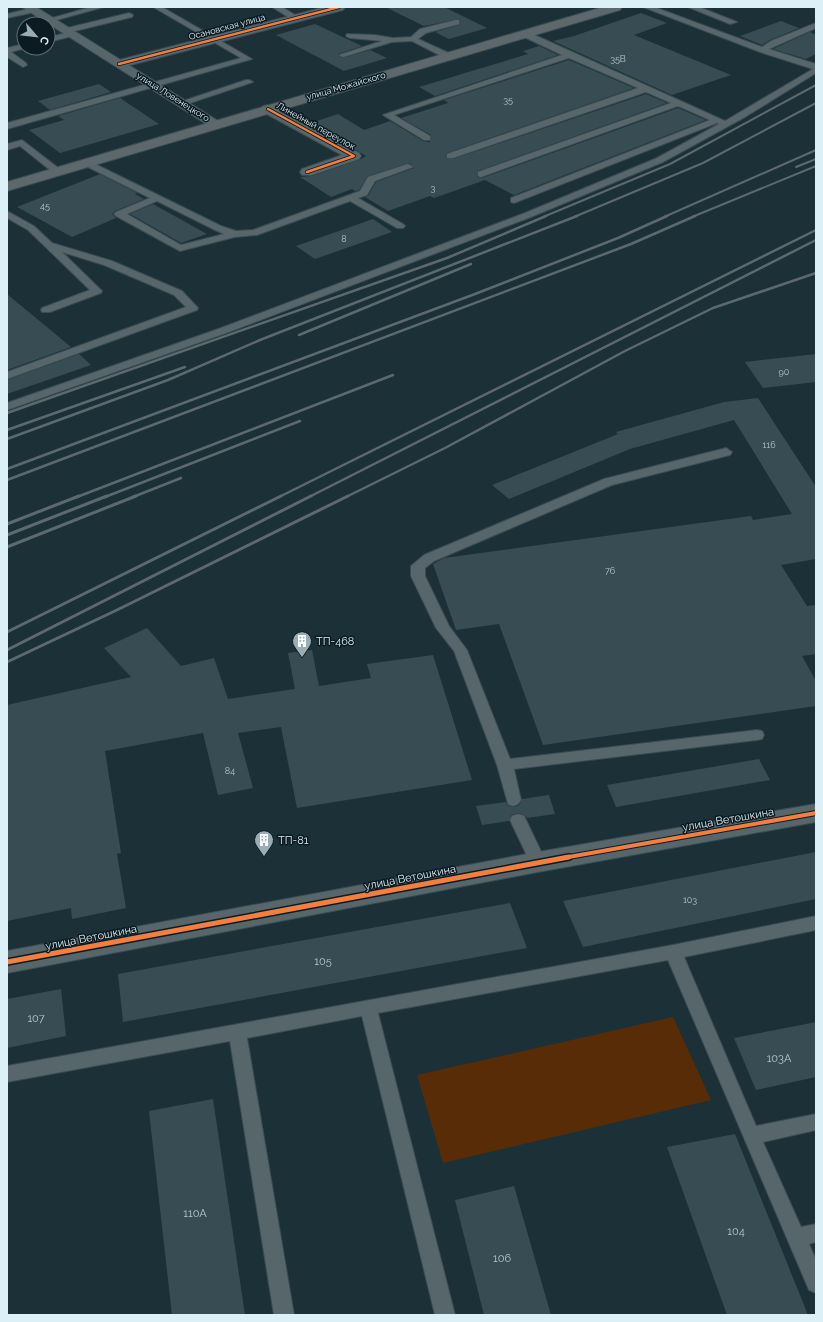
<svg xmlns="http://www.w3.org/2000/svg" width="823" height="1322" font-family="Raleway,sans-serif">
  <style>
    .green { fill: #592c08 }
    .building { fill: #374c53 }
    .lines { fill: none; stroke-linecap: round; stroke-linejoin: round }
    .service-casing { stroke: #3c4b52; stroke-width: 2 }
    .minor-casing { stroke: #3c4b52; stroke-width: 2 }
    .tertiary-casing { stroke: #3c4b52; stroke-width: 2 }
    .secondary-casing { stroke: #3c4b52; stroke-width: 2 }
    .service { fill: #57666b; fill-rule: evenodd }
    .minor { fill: #57666b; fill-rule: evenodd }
    .tertiary { fill: #57666b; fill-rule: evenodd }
    .secondary { fill: #5d686c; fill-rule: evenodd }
    .rail-far2 { stroke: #5c6a6f; stroke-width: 2 }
    .rail-far1 { stroke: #5c6a6f; stroke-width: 2.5 }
    .rail { stroke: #5c6a6f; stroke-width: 3 }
    .cycleway-far2-casing { stroke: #0c1b21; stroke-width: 4 }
    .cycleway-far1-casing { stroke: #0c1b21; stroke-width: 6 }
    .cycleway-casing { stroke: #0c1b21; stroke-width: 8 }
    .cycleway-far2 { stroke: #f27e40; stroke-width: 2.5 }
    .cycleway-far1 { stroke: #f27e40; stroke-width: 4 }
    .cycleway { stroke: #f27e40; stroke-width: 5 }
    .labels { text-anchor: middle; stroke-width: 3; stroke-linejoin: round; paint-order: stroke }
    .far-street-label { font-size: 9px; fill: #dcf0f8; stroke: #0c1b21 }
    .number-label { font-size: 9px; fill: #b3c7cf }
    .poi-label { font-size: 11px; fill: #dcf0f8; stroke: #0c1b21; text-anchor: start }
    .street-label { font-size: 11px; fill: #dcf0f8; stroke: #0c1b21 }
    .near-number-label { font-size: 11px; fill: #b3c7cf }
  </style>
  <rect width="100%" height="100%" fill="#1c3038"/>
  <!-- green -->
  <polygon class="green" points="673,1017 711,1100 443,1163 417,1075"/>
  <!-- building -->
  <g class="building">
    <polygon points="385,7 444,7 487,28 449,39 435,32 459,25 460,19 424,26"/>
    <polygon points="641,13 667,23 634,35 731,75 672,95 553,41 574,36"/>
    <polygon points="781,21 799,28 770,40 762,45 740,36"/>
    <polygon points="315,24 362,46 338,54 342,58 370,50 387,58 344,71 276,35"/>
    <polygon points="810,32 816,35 816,54 806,59 773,49"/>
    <polygon points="539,46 558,55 435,96 419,87 528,54 523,51"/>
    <polygon points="569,60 634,88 447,153 446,159 453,159 646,94 667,103 478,171 477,177 482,178 678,108 706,120 514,195 485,180 434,198 430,196 388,211 365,197 368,196 376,182 414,168 409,163 368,176 359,190 355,191 352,189 331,197 300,177 312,176 359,160 366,156 311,123 338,114 364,130 390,121 423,141 430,142 431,135 401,118 448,103 444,100"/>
    <polygon points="99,84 111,92 50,110 38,101"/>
    <polygon points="120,98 159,124 60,153 29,130 64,120 58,116"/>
    <polygon points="100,174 137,193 135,194 144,199 115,211 112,214 116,218 72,237 17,207"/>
    <polygon points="153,204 207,234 181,243 130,214"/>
    <polygon points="373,219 392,232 315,259 296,246"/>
    <polygon points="7,294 71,347 7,370"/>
    <polygon points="79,354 91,365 7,394 7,380"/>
    <polygon points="816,354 816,382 763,388 745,362"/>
    <polygon points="758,398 816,487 816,559 781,565 807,606 816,605 816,654 802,656 816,681 816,706 543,745 499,624 456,630 433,564 444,558 751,516 753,520 792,514 734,420 630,449 509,499 492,485 618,434 616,432 724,402"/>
    <polygon points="147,628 181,666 214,658 228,699 295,689 288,653 312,650 319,686 371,678 367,664 433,655 472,780 297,808 281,727 238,733 253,788 218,795 203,733 105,751 121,853 117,854 126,908 72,919 71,908 7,921 7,705 131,677 104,648"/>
    <polygon points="759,759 770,780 616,807 607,785"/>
    <polygon points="549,795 555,814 527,818 524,815 518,813 511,815 509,821 482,825 476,806 506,802 507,805 514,807 519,805 522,799"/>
    <polygon points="816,852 816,899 583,947 563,901"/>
    <polygon points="510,903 527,948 123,1022 118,974"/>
    <polygon points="61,989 66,1036 7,1048 7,999"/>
    <polygon points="816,1022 816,1077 756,1090 734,1038"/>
    <polygon points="213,1099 245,1315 172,1315 149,1111"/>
    <polygon points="735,1134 808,1315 727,1315 667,1147"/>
    <polygon points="514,1186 551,1315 484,1315 455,1200"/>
  </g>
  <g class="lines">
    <!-- service casing -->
    <g class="service-casing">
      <g id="service">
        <polygon points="91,7 104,7 49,22 45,20"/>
        <polygon points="153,7 162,7 252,59 7,129 7,123 241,58"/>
        <polygon points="272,7 282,7 300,18 293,20"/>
        <polygon points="643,7 654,7 762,47 771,41 816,23 816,28 769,49 816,64 816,73 745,117 663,162 531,217 229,332 7,410 7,403 221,328 525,213 657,158 719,124 717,123 514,203 511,202 511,198 710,120 678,106 481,177 478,176 478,172 671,103 646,92 453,158 447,158 447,154 638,88 569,58 394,115 430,136 430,140 424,140 383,115 562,55 522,36 522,32 528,32 725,121 813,69 760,52"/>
        <polygon points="688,7 699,7 737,22 730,24"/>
        <polygon points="32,8 36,10 35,12 7,18 7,14"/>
        <polygon points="129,13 133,15 132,17 71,32 74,34 73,36 48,42 48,38 65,33 62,31 63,29"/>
        <polygon points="456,20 459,20 459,24 426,33 418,39 451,54 451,58 445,58 412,41 392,42 343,57 339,55 382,41 350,38 346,36 347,34 375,35 393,38 411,37 420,29"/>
        <polygon points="24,44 24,48 26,48 11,52 26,63 27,65 23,67 7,57 7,48"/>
        <polygon points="246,80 249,80 253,82 181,106 177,103"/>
        <polygon points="22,140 61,170 61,174 55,174 20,146 7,150 7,144"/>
        <path d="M87,160L221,226L236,231L253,230L360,191L368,177L408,164L413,167L375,181L367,195L358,198L403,224L405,226L403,228H397L350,201L257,235L235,237L180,251L116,216L114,214L116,212L150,198L84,165L82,163ZM157,201L215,230L224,234L181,245L127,214Z"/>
        <polygon points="7,211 34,226 52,243 112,261 182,291 198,308 197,310 7,379 7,372 186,307 174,295 104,265 62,252 102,291 101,293 50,312 42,312 41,310 42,308 90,290 28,230 7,218"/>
        <polygon points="726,448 732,452 730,455 612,485 434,561 425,568 425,576 449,626 467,650 510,759 757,730 762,731 764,735 762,739 757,740 514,769 521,800 518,804 513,806 508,804 497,765 454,651 436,628 411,576 411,566 424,555 604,479"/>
        <polygon points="518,814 524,816 526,820 546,862 544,866 538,868 532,866 530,862 510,820 512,816"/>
        <polygon points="816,916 816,930 684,957 756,1126 816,1114 816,1130 763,1142 801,1227 816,1224 816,1242 809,1244 816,1260 816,1293 809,1290 668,960 378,1013 455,1315 435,1315 362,1016 247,1038 294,1315 274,1315 230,1041 7,1082 7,1066 673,945"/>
      </g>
    </g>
    <!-- minor casing -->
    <g class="minor-casing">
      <g id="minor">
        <polygon points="325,7 345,7 343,10 119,68 113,64 115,61"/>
        <polygon points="268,105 359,153 361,156 359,159 312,175 302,175 300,172 302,169 342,155 263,112 261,109 263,106"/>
        <polygon points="816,804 816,822 538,872 7,973 7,951 538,852"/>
      </g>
    </g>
    <!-- tertiary casing -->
    <g class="tertiary-casing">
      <polygon id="tertiary" points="22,7 36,7 223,124 221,127 211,127"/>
    </g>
    <!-- secondary casing -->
    <g class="secondary-casing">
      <polygon id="secondary" points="603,7 622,7 620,10 7,191 7,182"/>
    </g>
    <!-- service -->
    <use href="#service" class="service"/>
    <!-- minor -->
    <use href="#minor" class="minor"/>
    <!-- tertiary -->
    <use href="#tertiary" class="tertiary"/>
    <!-- secondary -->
    <use href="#secondary" class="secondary"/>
    <!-- rail-far2 -->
    <g class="rail-far2">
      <polyline points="796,167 816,159"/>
      <polyline points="543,217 670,164 816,85"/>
      <polyline points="574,217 703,163 816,103"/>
      <polyline points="664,217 816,150"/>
      <polyline points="692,217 816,166"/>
    </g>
    <!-- rail-far1 -->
    <g class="rail-far1">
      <polyline points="299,335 471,264"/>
      <polyline points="7,413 447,258 546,216"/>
      <polyline points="7,430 185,367"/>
      <polyline points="7,439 168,380 260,340 577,216"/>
      <polyline points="7,469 475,294 618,238 667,216"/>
      <polyline points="7,480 631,244 695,216"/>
      <polyline points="77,497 393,375"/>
      <polyline points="105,497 300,421"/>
      <polyline points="133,497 181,478"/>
      <polyline points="279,497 816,230"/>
      <polyline points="309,497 816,240"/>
      <polyline points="346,497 445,448 625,351 713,308 816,273"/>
    </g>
    <!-- rail -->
    <g class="rail">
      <polyline points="7,524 79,496"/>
      <polyline points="7,535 107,496"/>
      <polyline points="7,547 136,496"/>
      <polyline points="7,632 281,496"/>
      <polyline points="7,650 311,496"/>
      <polyline points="7,662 117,610 348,496"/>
    </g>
    <!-- cycleway-far2 casing -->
    <g class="cycleway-far2-casing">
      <g id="cycleway-far2">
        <polyline points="119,64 339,7"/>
        <polyline points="268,109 354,156 307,172"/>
      </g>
    </g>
    <!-- cycleway-far1 casing -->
    <g class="cycleway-far1-casing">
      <polyline id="cycleway-far1" points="563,858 816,813"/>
    </g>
    <!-- cycleway casing -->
    <g class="cycleway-casing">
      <polyline id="cycleway" points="7,962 569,857"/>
    </g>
    <!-- cycleway-far2 -->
    <use href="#cycleway-far2" class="cycleway-far2"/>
    <!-- cycleway-far1 -->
    <use href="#cycleway-far1" class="cycleway-far1"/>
    <!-- cycleway -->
    <use href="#cycleway" class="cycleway"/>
  </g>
  <!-- icons -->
  <defs>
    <g id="building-pin" transform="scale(1)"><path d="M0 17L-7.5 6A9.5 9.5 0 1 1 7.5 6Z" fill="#99adb5" stroke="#0c1b21"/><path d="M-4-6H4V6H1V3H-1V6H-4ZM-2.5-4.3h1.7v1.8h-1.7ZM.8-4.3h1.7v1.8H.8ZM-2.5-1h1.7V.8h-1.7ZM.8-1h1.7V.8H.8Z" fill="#fff"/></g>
  </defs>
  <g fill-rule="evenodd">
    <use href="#building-pin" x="302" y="641"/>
    <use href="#building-pin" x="264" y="840"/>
  </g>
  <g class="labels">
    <!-- far-street labels -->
    <g class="far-street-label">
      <text transform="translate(227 27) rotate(-15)" y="3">Осановская улица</text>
      <text transform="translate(346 86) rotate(-16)" y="3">улица Можайского</text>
      <text transform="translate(173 97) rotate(32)" y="3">улица Ловенецкого</text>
      <text transform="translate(316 126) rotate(29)" y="3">Линейный переулок</text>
    </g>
    <!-- number labels -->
    <g class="number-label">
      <text x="618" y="62">35В</text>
      <text x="508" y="103">35</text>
      <text x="433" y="191">3</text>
      <text x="45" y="209">45</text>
      <text x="344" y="242">8</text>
      <text x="784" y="375">90</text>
      <text x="769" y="448">116</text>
      <text x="610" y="574">76</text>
      <text x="230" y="774">84</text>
      <text x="690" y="903">103</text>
    </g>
    <!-- poi labels -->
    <g class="poi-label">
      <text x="316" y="645">ТП-468</text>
      <text x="278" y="844">ТП-81</text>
    </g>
    <!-- street labels -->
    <g class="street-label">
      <text transform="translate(728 819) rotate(-10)" y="4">улица Ветошкина</text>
      <text transform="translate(410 877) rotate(-11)" y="4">улица Ветошкина</text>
      <text transform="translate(91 937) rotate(-11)" y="4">улица Ветошкина</text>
    </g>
    <!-- near-number labels -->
    <g class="near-number-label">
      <text x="323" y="965">105</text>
      <text x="36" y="1022">107</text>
      <text x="779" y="1062">103А</text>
      <text x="195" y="1217">110А</text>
      <text x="736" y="1235">104</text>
      <text x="502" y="1262">106</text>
    </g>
  </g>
  <!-- border -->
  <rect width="823" height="1322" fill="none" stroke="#dcf0f8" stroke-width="16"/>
  <!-- north arrow -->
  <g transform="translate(36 36) rotate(118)"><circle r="19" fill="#0c1b21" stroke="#5f7077"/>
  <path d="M0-3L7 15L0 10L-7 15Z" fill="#99adb5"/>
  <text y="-6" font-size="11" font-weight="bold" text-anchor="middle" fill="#dcf0f8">С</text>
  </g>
</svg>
